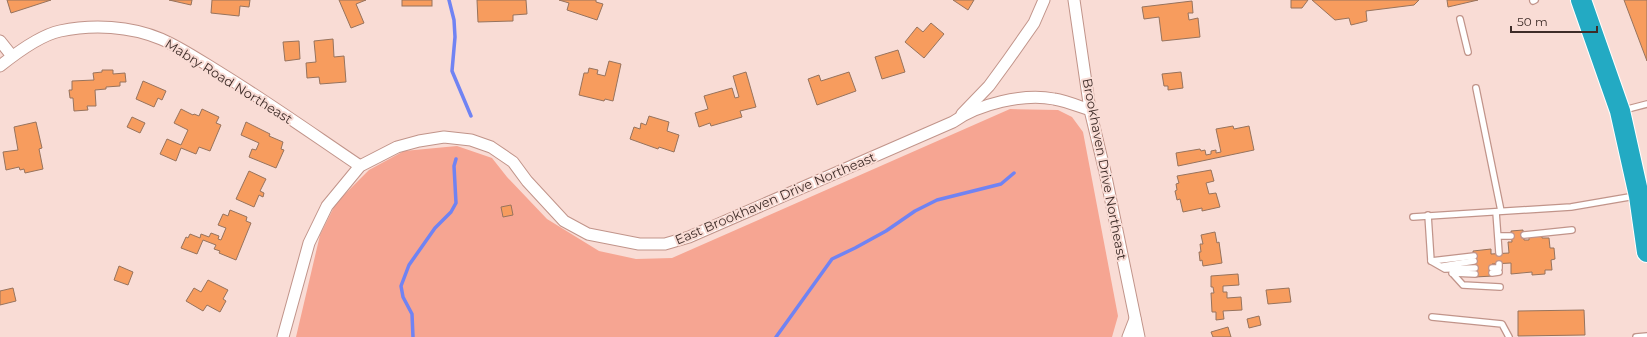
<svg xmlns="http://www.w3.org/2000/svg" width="1647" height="337" font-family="Montserrat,sans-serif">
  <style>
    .green { fill: #f6a592 }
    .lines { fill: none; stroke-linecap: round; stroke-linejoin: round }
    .stream { stroke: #7083f3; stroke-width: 3.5 }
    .building { fill: #f79c5e; stroke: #97735d }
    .lane-casing { stroke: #c1948a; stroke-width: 8 }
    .street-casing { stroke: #c1948a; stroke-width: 13 }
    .highway-casing { stroke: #fff; stroke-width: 22 }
    .lane { stroke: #fff; stroke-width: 5.5 }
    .street { stroke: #fff; stroke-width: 11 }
    .highway { stroke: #23aac3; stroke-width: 20 }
    .labels { text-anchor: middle; stroke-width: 4; stroke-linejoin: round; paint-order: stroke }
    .street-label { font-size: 13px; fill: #3e2c28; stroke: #f9dcd5 }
  </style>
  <rect width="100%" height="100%" fill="#f9dcd5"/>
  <!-- green -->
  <polygon class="green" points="1010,109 1058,110 1072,117 1083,132 1118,316 1112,337 296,337 320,235 336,203 369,170 404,151 457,146 492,158 507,177 547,219 599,251 636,259 672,258"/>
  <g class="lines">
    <!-- stream -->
    <g class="stream">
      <polyline points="449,0 454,20 455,37 452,71 471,116"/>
      <polyline points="413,337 412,314 403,297 401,286 409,265 435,228 451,212 456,203 454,166 456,159"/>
      <polyline points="776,337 832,259 855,248 886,231 915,211 937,200 1001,184 1014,173"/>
    </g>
  </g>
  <!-- building -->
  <g class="building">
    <polygon points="7,0 51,0 11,13"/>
    <polygon points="169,0 192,0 191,5"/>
    <polygon points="212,0 250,0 249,7 240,6 239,16 211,13"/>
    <polygon points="339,0 366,0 356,4 364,23 351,28"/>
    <rect x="402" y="0" width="30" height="6"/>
    <polygon points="477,0 526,0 527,14 513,15 513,21 478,22"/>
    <polygon points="559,0 596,0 596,2 603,4 597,20 567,10 569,3"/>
    <polygon points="953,0 974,0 968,10"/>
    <polygon points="1291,0 1308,0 1302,8 1291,8"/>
    <polygon points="1312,0 1419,0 1414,5 1366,11 1367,21 1351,25 1349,18 1335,20"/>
    <polygon points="1447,0 1478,0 1448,7"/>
    <polygon points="1624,0 1647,0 1647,61"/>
    <polygon points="1192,1 1193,13 1188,13 1189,20 1198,18 1200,37 1162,41 1159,17 1144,19 1142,7"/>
    <polygon points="931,23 944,34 924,58 905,42 917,27 923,32"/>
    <polygon points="333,39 334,57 344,56 346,82 320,84 319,77 307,78 306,63 316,62 314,41"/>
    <polygon points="299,41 300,59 285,61 283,42"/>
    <polygon points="898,50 905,72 882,79 875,57"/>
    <polygon points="609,61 621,64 613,101 605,99 604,101 579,95 584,73 588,73 589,68 598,70 597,74 605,76"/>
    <polygon points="102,70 113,70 113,74 125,73 126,82 120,82 120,86 106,87 106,89 95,90 96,106 87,106 88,110 74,111 73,98 70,98 69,90 72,90 72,81 94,80 93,73 102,72"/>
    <polygon points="746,72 756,107 740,111 742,117 711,126 710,123 699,127 695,113 708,109 704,96 732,88 735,98 739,97 733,76"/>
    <polygon points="849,72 856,91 817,105 808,79 819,75 821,81"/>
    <polygon points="1181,72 1183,88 1168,90 1168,86 1164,86 1162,74"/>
    <polygon points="143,81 166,91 162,100 158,98 154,107 136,99"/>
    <polygon points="181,109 193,115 194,114 199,116 202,109 219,117 216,123 221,125 210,151 199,147 196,154 181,148 176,161 160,154 167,139 181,145 188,130 174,123"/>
    <polygon points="649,116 669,122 667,131 679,135 674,152 659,147 658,149 630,139 634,127 640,129 641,123 646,125"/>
    <polygon points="132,117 145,123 140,133 127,127"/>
    <polygon points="36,122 42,148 39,149 43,169 25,173 24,169 20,170 19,167 6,170 3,152 18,150 14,127"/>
    <polygon points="246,122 270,134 269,136 283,142 281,149 284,150 276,168 249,157 252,149 256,150 259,143 241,135"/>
    <polygon points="1233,126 1234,129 1249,126 1254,150 1178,166 1176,153 1200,149 1201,151 1205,150 1206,155 1211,154 1211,151 1216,150 1216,153 1221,152 1216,129"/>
    <polygon points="1211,170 1214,181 1206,183 1209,194 1216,193 1220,207 1202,211 1202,208 1183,212 1180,199 1177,200 1175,191 1177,190 1176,184 1179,183 1177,176"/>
    <polygon points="249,171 266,179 260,191 264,193 263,197 259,195 254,207 236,199"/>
    <polygon points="511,205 513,215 503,217 501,207"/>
    <polygon points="230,210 247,217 246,221 251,223 236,260 219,253 220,251 214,249 216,245 203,240 197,254 181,248 186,237 188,238 190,234 200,238 201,234 209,237 211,233 219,236 218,239 221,240 226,228 218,225 223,214 228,216"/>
    <polygon points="1523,230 1524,240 1529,240 1529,237 1542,236 1542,238 1549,238 1550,248 1554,248 1555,259 1551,260 1552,270 1545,270 1545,274 1532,275 1532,272 1511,274 1511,263 1492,264 1493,276 1475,277 1473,251 1491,249 1491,254 1509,253 1508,242 1512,242 1511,231"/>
    <polygon points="1215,232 1217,243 1219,242 1222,263 1203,266 1202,260 1200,261 1199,252 1201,252 1200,244 1203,244 1201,235"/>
    <polygon points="119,266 133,272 128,285 114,280"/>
    <polygon points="1238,274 1239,285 1223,286 1223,292 1227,292 1227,298 1241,297 1242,310 1223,311 1224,319 1216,320 1216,312 1212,312 1211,293 1214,293 1213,287 1211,287 1211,276"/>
    <polygon points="208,280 228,290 223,299 226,301 220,312 207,305 203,311 186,301 194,288 201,292"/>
    <polygon points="13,288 16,301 0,305 0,291"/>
    <polygon points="1289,288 1291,302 1268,304 1266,290"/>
    <polygon points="1584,310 1585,335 1518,336 1518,311"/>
    <polygon points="1259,316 1261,325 1249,328 1247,319"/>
    <polygon points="1228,327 1231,337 1213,337 1211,332"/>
  </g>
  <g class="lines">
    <!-- lane casing -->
    <g class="lane-casing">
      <g id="lane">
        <polyline points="1533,1 1535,0"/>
        <polyline points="1460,19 1468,52"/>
        <polyline points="1476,88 1501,211"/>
        <polyline points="1624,110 1647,104"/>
        <polyline points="1496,212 1499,253"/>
        <polyline points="1428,215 1431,261 1445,269 1475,268"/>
        <polyline points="1413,217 1571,207 1635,196"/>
        <polyline points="1524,235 1572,230"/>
        <polyline points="1499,236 1511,236"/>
        <polyline points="1431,261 1474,256"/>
        <polyline points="1443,266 1474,261"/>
        <polyline points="1492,268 1499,268 1499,264"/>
        <polyline points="1452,273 1475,274"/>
        <polyline points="1492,273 1499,272"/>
        <polyline points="1453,274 1463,285 1500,287"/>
        <polyline points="1432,317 1502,324 1509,337"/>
        <polyline points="1636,337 1647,336"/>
      </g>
    </g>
    <!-- street casing -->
    <g class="street-casing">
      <g id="street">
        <polyline points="1074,0 1090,110 1105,172 1139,337"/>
        <polyline points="0,41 12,56"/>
        <path d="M0,66C15,54 41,35 60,31C93,24 130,26 161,39C182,48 202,62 222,74C269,103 314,135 360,166"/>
        <polyline points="962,114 989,86 1008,60 1034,23 1044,0"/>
        <path d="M283,337L309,243L327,206L360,166L397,147L419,141L444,137L471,140L491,147L513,162L527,181L564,221L588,234L639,244H665L689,237L953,122C978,104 1024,93 1054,99C1066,101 1078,106 1090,110"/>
        <polyline points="1128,337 1135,319"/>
      </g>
    </g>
    <!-- highway casing -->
    <g class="highway-casing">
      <polyline id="highway" points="1581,0 1620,111 1639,196 1647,252"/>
    </g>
    <!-- lane -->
    <use href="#lane" class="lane"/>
    <!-- street -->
    <use href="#street" class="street"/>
    <!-- highway -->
    <use href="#highway" class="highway"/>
  </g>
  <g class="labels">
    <!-- street labels -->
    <g class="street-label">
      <text transform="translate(229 81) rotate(32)" y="5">Mabry Road Northeast</text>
      <text transform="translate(1105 169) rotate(79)" y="5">Brookhaven Drive Northeast</text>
      <text transform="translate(775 198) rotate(-23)" y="5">East Brookhaven Drive Northeast</text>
    </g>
  </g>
  <!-- scale -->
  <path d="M1511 26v6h86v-6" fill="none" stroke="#3e2c28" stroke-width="2"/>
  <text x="1517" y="26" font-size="12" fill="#3e2c28" stroke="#f9dcd5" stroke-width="3" paint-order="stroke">50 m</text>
</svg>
